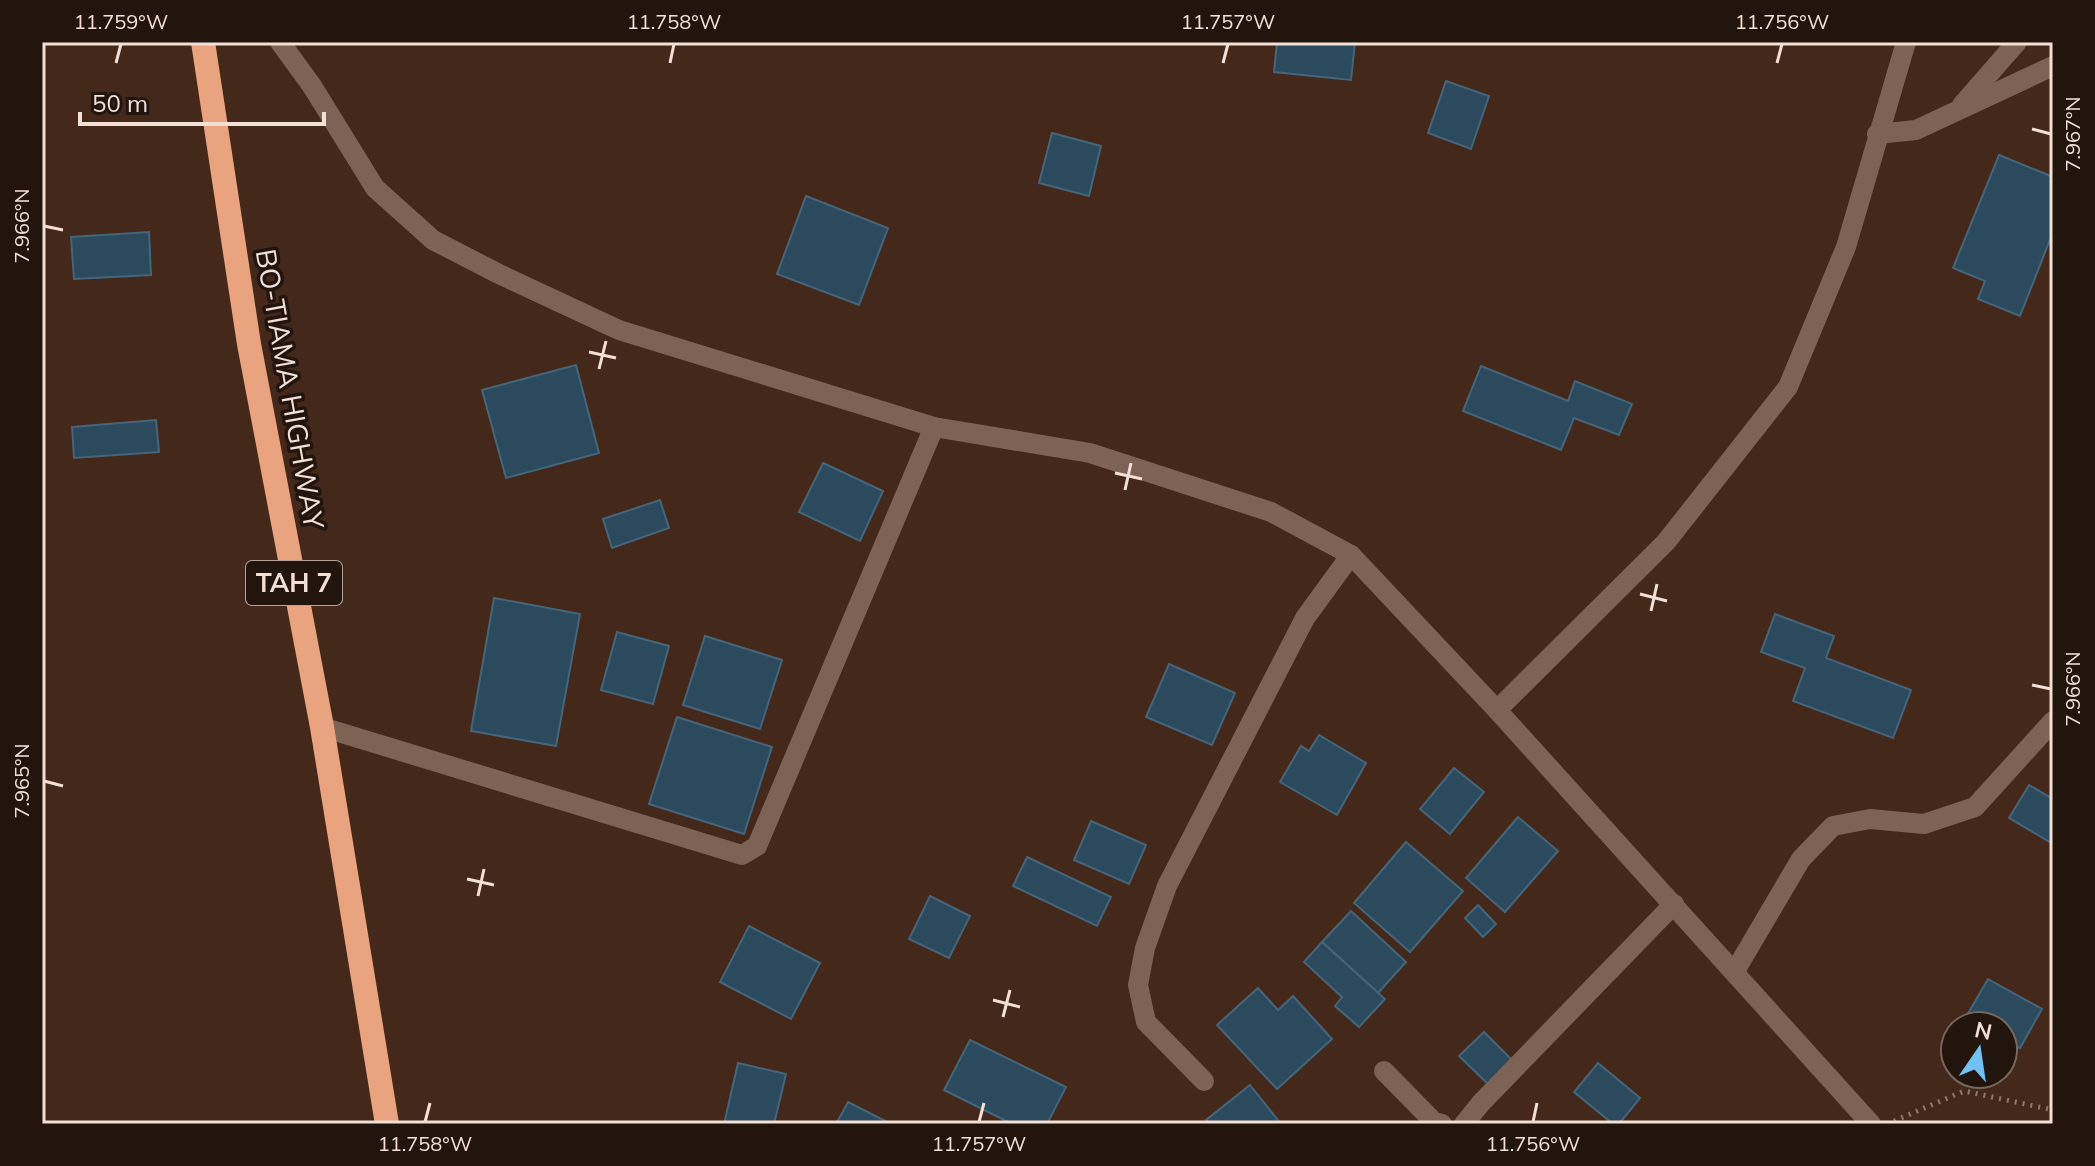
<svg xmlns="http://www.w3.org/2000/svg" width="2095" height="1166" font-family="Mulish,sans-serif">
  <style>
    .building { fill: #2b4a5e; stroke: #45657a; stroke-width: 2 }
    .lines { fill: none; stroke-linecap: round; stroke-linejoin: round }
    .path { stroke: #91796c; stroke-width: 5; stroke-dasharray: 2 6; stroke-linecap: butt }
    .minor { stroke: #7e6253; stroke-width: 20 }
    .highway { stroke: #e9a47f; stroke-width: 24 }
    .ticks { fill: none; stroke: #f2dfd5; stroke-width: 3 }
    .labels { text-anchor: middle; stroke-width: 7; stroke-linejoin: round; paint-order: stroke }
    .shield { fill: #22150e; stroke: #b4a299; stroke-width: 2 }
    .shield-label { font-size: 26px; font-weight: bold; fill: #f2dfd5 }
    .street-label { font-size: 28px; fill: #f2dfd5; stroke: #22150e }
    .neatline { fill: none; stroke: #f2dfd5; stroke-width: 3 }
    .ticks-label { font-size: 20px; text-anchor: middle; fill: #f2dfd5 }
  </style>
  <rect width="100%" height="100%" fill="#442819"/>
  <!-- building -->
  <g class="building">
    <polygon points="1277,42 1355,42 1351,80 1274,72"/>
    <polygon points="1446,81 1489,96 1471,149 1428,133"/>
    <polygon points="1052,133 1101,146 1089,196 1039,183"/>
    <polygon points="1999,155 2053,177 2053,232 2020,316 1978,299 1985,281 1953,268"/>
    <polygon points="806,196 888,228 859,305 777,274"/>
    <polygon points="149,232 151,275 74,279 71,237"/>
    <polygon points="576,365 599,453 506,478 482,390"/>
    <polygon points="1481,366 1568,401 1575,381 1632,404 1619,435 1574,418 1561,450 1463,411"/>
    <polygon points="156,420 159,452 74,458 72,427"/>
    <polygon points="823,463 883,491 860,541 799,512"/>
    <polygon points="660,500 669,528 612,548 603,519"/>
    <polygon points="494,598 580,614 556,746 471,731"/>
    <polygon points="1775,614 1834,636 1826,658 1911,690 1893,738 1793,701 1805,668 1761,652"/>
    <polygon points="617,632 669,646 653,704 601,690"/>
    <polygon points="705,636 782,660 760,729 683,705"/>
    <polygon points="1169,664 1235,693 1212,745 1146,717"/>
    <polygon points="677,717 772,747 744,834 649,804"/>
    <polygon points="1319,735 1366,763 1337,815 1280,782 1301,746 1309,751"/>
    <polygon points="1454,768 1484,792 1450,834 1420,809"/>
    <polygon points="2029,785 2053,799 2053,844 2009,818"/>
    <polygon points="1518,817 1558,851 1505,912 1466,878"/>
    <polygon points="1091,821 1146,845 1129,884 1074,860"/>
    <polygon points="1406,842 1463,891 1410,952 1354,903"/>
    <polygon points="1027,857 1111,897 1097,926 1013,886"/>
    <polygon points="930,896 970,916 949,958 909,939"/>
    <polygon points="1478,905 1496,924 1483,937 1465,918"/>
    <polygon points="1351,911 1406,962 1378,993 1322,942"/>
    <polygon points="749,926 820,963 791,1019 720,982"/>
    <polygon points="1322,942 1385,999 1359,1027 1335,1006 1342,997 1304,962"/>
    <polygon points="1988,979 2042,1009 2020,1048 2003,1038 2003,1026 1981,1026 1966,1017"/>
    <polygon points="1258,988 1278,1010 1293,996 1332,1039 1277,1089 1217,1025"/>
    <polygon points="1484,1032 1513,1061 1489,1085 1459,1056"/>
    <polygon points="970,1040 1066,1087 1047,1124 1012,1124 944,1090"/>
    <polygon points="738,1063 786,1074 774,1124 724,1124"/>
    <polygon points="1598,1063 1640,1098 1619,1124 1613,1124 1574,1092"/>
    <polygon points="1250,1085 1281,1124 1209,1124 1206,1120"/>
    <polygon points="848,1102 891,1124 836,1124"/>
  </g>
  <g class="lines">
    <!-- path -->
    <polyline class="path" points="1894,1121 1964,1091 2053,1110"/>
    <!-- minor -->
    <g class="minor">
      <polyline points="280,42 312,86 375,188 433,240 499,274 619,330 934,427 1090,453 1271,512 1351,555 1497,710 1871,1124"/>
      <polyline points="1962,105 2017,42"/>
      <polyline points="1877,134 1916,130 2053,66"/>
      <polyline points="1497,710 1666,542 1788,387 1846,247 1906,42"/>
      <polyline points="322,727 742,855 757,846 934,427"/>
      <polyline points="1735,971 1801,859 1833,826 1870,819 1924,824 1975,807 2053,721"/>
      <polyline points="1384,1071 1434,1122 1442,1124"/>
      <polyline points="1204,1081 1146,1022 1138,985 1145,948 1167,886 1305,618 1351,555"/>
      <polyline points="1464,1124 1481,1103 1674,904"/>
    </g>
    <!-- highway -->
    <polyline class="highway" points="203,42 249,344 322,727 387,1124"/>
  </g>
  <!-- ticks -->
  <path class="ticks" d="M116,63L121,44M670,63L674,44M1223,63L1228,44M1777,63L1782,44M2032,129L2051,134M44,226L63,230M589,352L616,358M599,369L606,341M1115,473L1142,479M1125,490L1131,463M1640,594L1667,601M1651,611L1657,584M2032,685L2051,689M44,781L63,786M467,879L494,885M478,896L484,869M993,1000L1020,1007M1003,1017L1010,990M425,1122L430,1103M979,1122L984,1103M1533,1122L1537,1103"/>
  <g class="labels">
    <!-- shield labels -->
    <rect class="shield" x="246" y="561" width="96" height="44" rx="6"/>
    <g class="shield-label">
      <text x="294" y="592">TAH 7</text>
    </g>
    <!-- street labels -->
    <g class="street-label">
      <text transform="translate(290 389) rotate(80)" y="10">BO-TIAMA HIGHWAY</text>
    </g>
  </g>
  <!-- border -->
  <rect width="2095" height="1166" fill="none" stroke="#22150e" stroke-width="88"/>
  <!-- north arrow -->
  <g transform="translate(1979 1050) rotate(13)"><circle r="38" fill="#22150e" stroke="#75665e" stroke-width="2"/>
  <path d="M0-6L14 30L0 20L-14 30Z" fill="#70c2f4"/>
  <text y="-12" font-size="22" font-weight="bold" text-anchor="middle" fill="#f2dfd5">N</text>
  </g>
  <!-- scale -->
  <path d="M80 112v12h244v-12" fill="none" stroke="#f2dfd5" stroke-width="4"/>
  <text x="92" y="112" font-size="24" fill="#f2dfd5" stroke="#22150e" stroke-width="6" paint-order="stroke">50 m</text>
  <rect x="44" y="44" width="2007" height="1078" class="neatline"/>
  <g class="ticks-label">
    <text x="121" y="29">11.759°W</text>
    <text x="674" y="29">11.758°W</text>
    <text x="1228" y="29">11.757°W</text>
    <text x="1782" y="29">11.756°W</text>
    <text transform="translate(2073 134) rotate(-90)" y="7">7.967°N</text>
    <text transform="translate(22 226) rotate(-90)" y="7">7.966°N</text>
    <text transform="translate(2073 689) rotate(-90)" y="7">7.966°N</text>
    <text transform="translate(22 781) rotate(-90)" y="7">7.965°N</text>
    <text x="425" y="1151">11.758°W</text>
    <text x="979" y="1151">11.757°W</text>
    <text x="1533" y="1151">11.756°W</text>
  </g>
</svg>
